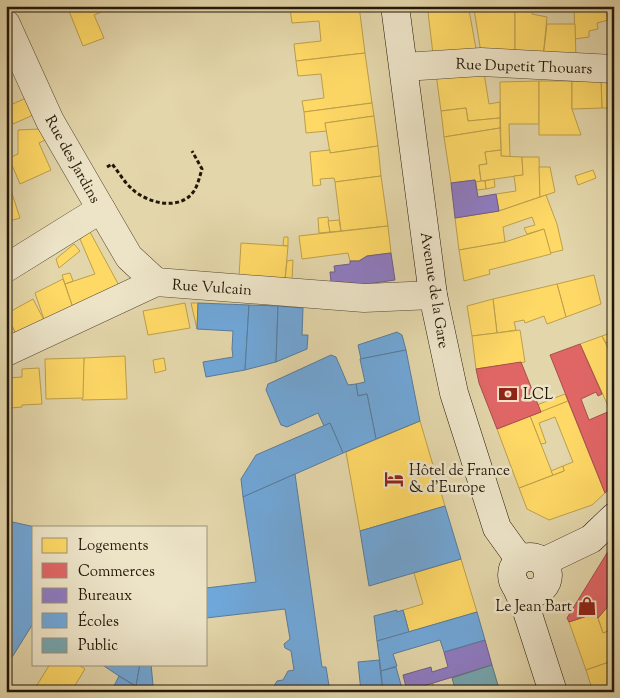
<svg xmlns="http://www.w3.org/2000/svg" width="620" height="698" font-family="'Sorts Mill Goudy',serif">
  <style>
    .homes { fill: #ffd966; stroke: #bd9f4a }
    .shops { fill: #e06666; stroke: #a74e4a }
    .offices { fill: #8e7cc3; stroke: #6e5e8b }
    .schools { fill: #6fa8dc; stroke: #587c9c }
    .public { fill: #76a5af; stroke: #5d7a7d }
    .lines { fill: none; stroke-linecap: round; stroke-linejoin: round }
    .street-casing { stroke: #534730; stroke-width: 29 }
    .secondary-casing { stroke: #231708; stroke-width: 29 }
    .path { stroke: #231708; stroke-width: 3; stroke-dasharray: 4 2.5; stroke-linecap: butt }
    .street { stroke: #ede4c8; stroke-width: 28 }
    .secondary { stroke: #ede4c8; stroke-width: 28 }
    .labels { text-anchor: middle; stroke-width: 5; stroke-linejoin: round; paint-order: stroke }
    .street-label { font-size: 15px; fill: #231708; stroke: #ede4c8 }
    .poi-label { font-size: 15px; fill: #231708; stroke: #ede4c8; text-anchor: start }
  </style>
  <rect width="100%" height="100%" fill="#e3d6aa"/>
  <filter id="stains"><feTurbulence type="fractalNoise" baseFrequency=".004" numOctaves="4"/><feColorMatrix values="0 0 0 0 .2 0 0 0 0 .09 0 0 0 0 .02 0 0 0 .5 -.17"/></filter>
  <radialGradient id="worn" r=".72"><stop offset=".6" stop-color="#630" stop-opacity="0"/><stop offset="1" stop-color="#630" stop-opacity=".3"/></radialGradient>
  <!-- homes -->
  <g class="homes">
    <polygon points="67,6 102,6 104,11 94,15 104,38 83,46"/>
    <polygon points="307,6 359,6 365,53 296,61 294,44 321,41 319,21 292,23 290,9"/>
    <polygon points="427,6 469,6 469,10 428,12"/>
    <polygon points="496,6 515,6 515,56 481,53 474,9"/>
    <polygon points="515,6 533,6 532,14 547,17 543,58 515,56"/>
    <polygon points="574,6 605,6 608,20 597,23 598,29 589,31 589,37 575,39"/>
    <polygon points="614,8 614,42 606,11"/>
    <polygon points="469,10 477,54 433,54 428,12"/>
    <polygon points="547,24 575,24 576,59 543,58"/>
    <polygon points="365,53 372,103 304,112 302,101 324,98 321,74 298,76 296,61"/>
    <polygon points="484,73 489,104 500,102 500,118 468,121 466,108 441,111 436,74"/>
    <polygon points="614,80 614,108 602,108 601,81"/>
    <polygon points="539,81 539,124 509,124 510,157 501,156 500,82"/>
    <polygon points="539,81 572,81 572,109 581,135 539,135"/>
    <polygon points="572,81 601,81 602,108 572,109"/>
    <polygon points="26,98 33,115 13,124 6,107"/>
    <polygon points="372,103 374,116 325,123 327,131 306,133 304,112"/>
    <polygon points="466,108 468,121 500,118 500,128 444,137 441,111"/>
    <polygon points="374,116 378,146 330,153 325,123"/>
    <polygon points="500,128 501,150 485,152 487,164 479,165 481,181 476,182 475,180 451,183 444,137"/>
    <polygon points="39,129 45,140 39,143 51,170 20,184 9,158 18,154 18,130"/>
    <polygon points="378,146 381,176 335,182 334,178 320,179 321,185 313,186 310,152 330,150 330,153"/>
    <polygon points="501,150 501,156 522,157 523,175 481,181 479,165 487,164 485,152"/>
    <polygon points="522,157 539,157 540,197 499,211 496,194 516,191 514,176 523,175"/>
    <polygon points="539,167 550,167 555,192 540,197"/>
    <polygon points="593,170 596,178 578,185 575,176"/>
    <polygon points="6,175 20,218 6,222"/>
    <polygon points="381,176 388,226 341,231 335,182"/>
    <polygon points="494,179 495,187 486,189 485,181"/>
    <polygon points="481,181 485,181 486,189 477,190 476,182"/>
    <polygon points="546,195 557,224 563,250 550,253 544,229 527,234 524,228 535,225 532,217 503,227 505,242 459,250 455,218 499,211"/>
    <polygon points="328,217 330,232 319,233 318,218"/>
    <polygon points="339,220 341,231 330,232 328,221"/>
    <polygon points="388,226 391,253 367,256 359,261 350,261 348,253 302,259 299,236"/>
    <polygon points="544,229 551,254 489,270 490,274 464,281 459,250 505,242"/>
    <polygon points="90,232 122,291 73,308 65,284 95,274 80,239"/>
    <polygon points="284,237 288,237 288,246 283,245"/>
    <polygon points="241,243 288,246 285,280 239,277"/>
    <polygon points="74,244 80,251 59,268 56,259"/>
    <polygon points="293,260 292,280 285,280 287,261"/>
    <polygon points="70,273 73,281 65,284 62,275"/>
    <polygon points="594,275 601,304 566,317 557,284"/>
    <polygon points="63,279 73,308 45,322 35,293"/>
    <polygon points="557,284 566,317 547,324 544,316 525,323 524,320 514,322 516,330 497,333 493,299"/>
    <polygon points="33,299 45,322 17,336 6,314"/>
    <polygon points="493,299 497,333 472,336 467,306"/>
    <polygon points="185,303 190,328 148,335 143,311"/>
    <polygon points="191,303 198,303 197,329"/>
    <polygon points="6,314 17,336 6,341"/>
    <polygon points="520,330 525,362 476,369 472,336"/>
    <polygon points="614,332 614,340 606,343 602,336"/>
    <polygon points="602,336 614,360 614,419 580,344"/>
    <polygon points="125,356 127,399 82,400 84,358"/>
    <polygon points="84,358 83,398 46,399 45,359"/>
    <polygon points="164,358 166,370 155,373 153,360"/>
    <polygon points="39,368 42,404 22,405 22,407 10,408 8,378 22,377 22,369"/>
    <polygon points="6,379 8,379 10,403 6,404"/>
    <polygon points="565,394 568,401 541,412 537,405"/>
    <polygon points="568,401 605,493 592,505 549,520 527,509 519,488 564,471 563,466 573,462 555,417 539,423 546,443 541,444 530,416"/>
    <polygon points="530,416 553,475 519,488 497,429"/>
    <polygon points="420,421 445,506 360,531 346,452"/>
    <polygon points="563,466 564,471 553,475 551,471"/>
    <polygon points="614,546 614,557 607,553"/>
    <polygon points="461,559 477,612 409,632 403,610 423,604 414,573"/>
    <polygon points="609,605 614,609 614,629 603,633 598,618"/>
    <polygon points="596,613 603,633 614,629 614,655 610,656 612,661 586,670 569,622"/>
    <polygon points="612,661 614,688 601,692 593,692 586,670"/>
    <polygon points="50,664 77,664 85,669 71,692 36,692 34,690"/>
    <polygon points="433,683 432,692 404,692 407,691"/>
  </g>
  <!-- shops -->
  <g class="shops">
    <polygon points="580,344 602,394 598,396 596,392 581,399 589,420 610,411 614,419 614,485 605,493 550,355"/>
    <polygon points="521,362 541,412 497,429 479,383 476,369"/>
    <polygon points="607,553 614,557 614,609 609,605 598,618 596,613 569,622 567,618"/>
  </g>
  <!-- offices -->
  <g class="offices">
    <polygon points="475,180 478,197 496,194 499,211 455,218 451,183"/>
    <polygon points="391,253 395,280 360,285 331,282 330,272 335,272 334,266 350,264 350,261 359,261 367,256"/>
    <polygon points="485,640 492,665 407,691 403,675 431,667 432,672 448,667 444,652"/>
  </g>
  <!-- schools -->
  <g class="schools">
    <polygon points="198,303 249,305 245,370 206,377 203,362 233,357 232,349 233,331 197,329"/>
    <polygon points="249,305 278,306 276,362 245,370"/>
    <polygon points="278,306 303,308 302,335 308,335 307,349 276,362"/>
    <polygon points="397,332 402,335 406,350 361,359 358,345"/>
    <polygon points="406,350 420,421 376,439 367,394 358,396 356,384 365,382 360,359"/>
    <polygon points="331,355 336,357 348,385 356,384 358,396 367,394 376,439 343,453 330,423 324,426 318,413 287,427 281,425 266,390 268,384"/>
    <polygon points="330,423 343,453 243,497 241,479 256,455"/>
    <polygon points="295,474 322,667 326,667 330,692 287,692 285,690 279,690 274,686 277,681 283,680 288,671 294,670 291,651 285,648 284,644 290,639 285,609 206,618 206,588 256,582 243,497"/>
    <polygon points="445,506 461,559 369,586 360,531"/>
    <polygon points="8,521 35,527 34,527 34,622 6,667 6,525"/>
    <polygon points="397,610 397,612 403,610 409,632 377,641 374,616"/>
    <polygon points="477,612 485,640 444,652 440,640 393,654 397,666 381,671 377,641"/>
    <polygon points="379,660 383,692 361,692 358,662"/>
    <polygon points="101,664 140,664 136,686 119,676"/>
    <polygon points="140,664 151,664 153,685 143,691 136,686"/>
    <polygon points="396,667 403,692 383,692 381,671"/>
    <polygon points="119,676 143,691 142,692 111,692"/>
  </g>
  <!-- public -->
  <polygon class="public" points="492,665 500,692 456,692 452,678"/>
  <g class="lines">
    <!-- street casing -->
    <g class="street-casing">
      <g id="street">
        <polyline points="6,24 50,121 101,209 129,257 156,282"/>
        <polyline points="404,67 481,62 614,69"/>
        <polyline points="6,268 101,209"/>
        <polyline points="6,352 156,282 364,298 433,295"/>
      </g>
    </g>
    <!-- secondary casing -->
    <g class="secondary-casing">
      <g id="secondary">
        <polyline points="395,6 433,295 454,393 497,528 520,560"/>
        <circle cx="530" cy="575" r="18"/>
        <polyline points="543,562 591,539 614,517"/>
        <polyline points="515,584 526,608 553,692"/>
      </g>
    </g>
    <!-- path -->
    <path class="path" d="M107,167L112,164C118,171 124,182 131,188C146,203 180,212 194,191C198,185 200,175 202,169L192,151"/>
    <!-- street -->
    <use href="#street" class="street"/>
    <!-- secondary -->
    <use href="#secondary" class="secondary"/>
  </g>
  <!-- icons -->
  <defs>
    <g id="bank-bare" transform="scale(1.5)"><path d="M-6-4H6V4H-6ZM0-2.3a2.3 2.3 0 1 0 0 4.6a2.3 2.3 0 1 0 0-4.6Z" fill="#8f2418" stroke="#ede4c8" stroke-width="2.5" paint-order="stroke"/></g>
    <g id="hotel-bare" transform="scale(1.5)"><path d="M-6-4.5h1.5V1H6V5H4.5V3h-9V5H-6ZM-4 0a1.8 1.8 0 1 1 3.6 0ZM.5 0V-2.5h3Q6-2.5 6 0Z" fill="#8f2418" stroke="#ede4c8" stroke-width="2.5" paint-order="stroke"/></g>
    <g id="shop-bare" transform="scale(1.5)"><path d="M-5-2.5h2.3a2.7 3.5 0 0 1 5.4 0H5L5.5 6h-11ZM-1.5-2.5h3a1.5 2.3 0 0 0-3 0Z" fill="#8f2418" stroke="#ede4c8" stroke-width="2.5" paint-order="stroke"/></g>
  </defs>
  <g fill-rule="evenodd">
    <use href="#bank-bare" x="508" y="394"/>
    <use href="#hotel-bare" x="394" y="479"/>
    <use href="#shop-bare" x="587" y="606"/>
  </g>
  <g class="labels">
    <!-- street labels -->
    <g class="street-label">
      <text transform="translate(524 66) rotate(2)" y="5">Rue Dupetit Thouars</text>
      <text transform="translate(73 159) rotate(61)" y="5">Rue des Jardins</text>
      <text transform="translate(212 287) rotate(4)" y="5">Rue Vulcain</text>
      <text transform="translate(435 290) rotate(81)" y="5">Avenue de la Gare</text>
    </g>
    <!-- poi labels -->
    <g class="poi-label">
      <text x="523" y="399">LCL</text>
      <text x="409" y="475">Hôtel de France<tspan x="409" dy="17">&amp; d'Europe</tspan></text>
      <text x="572" y="611" text-anchor="end">Le Jean Bart</text>
    </g>
  </g>
  <!-- margin -->
  <rect width="620" height="698" fill="none" stroke="#e3d6aa" stroke-width="25"/>
  <rect x="8" y="8" width="605" height="683" fill="none" stroke="#231708" stroke-width="2.5"/>
  <rect x="12" y="12" width="595" height="673" fill="none" stroke="#231708"/>
  <!-- legend -->
  <rect x="32" y="526" width="175" height="140" fill="#ede4c8" stroke="#9c927b"/>
  <rect x="42" y="538" width="25" height="15" fill="#ffd966" stroke="#9c927b"/>
  <text x="78" y="550" font-size="15" fill="#231708">Logements</text>
  <rect x="42" y="563" width="25" height="15" fill="#e06666" stroke="#9c927b"/>
  <text x="78" y="576" font-size="15" fill="#231708">Commerces</text>
  <rect x="42" y="588" width="25" height="15" fill="#8e7cc3" stroke="#9c927b"/>
  <text x="78" y="600" font-size="15" fill="#231708">Bureaux</text>
  <rect x="42" y="613" width="25" height="15" fill="#6fa8dc" stroke="#9c927b"/>
  <text x="78" y="626" font-size="15" fill="#231708">Écoles</text>
  <rect x="42" y="638" width="25" height="15" fill="#76a5af" stroke="#9c927b"/>
  <text x="78" y="650" font-size="15" fill="#231708">Public</text>
  <rect width="100%" height="100%" filter="url(#stains)"/>
  <rect width="100%" height="100%" fill="url(#worn)"/>
</svg>
